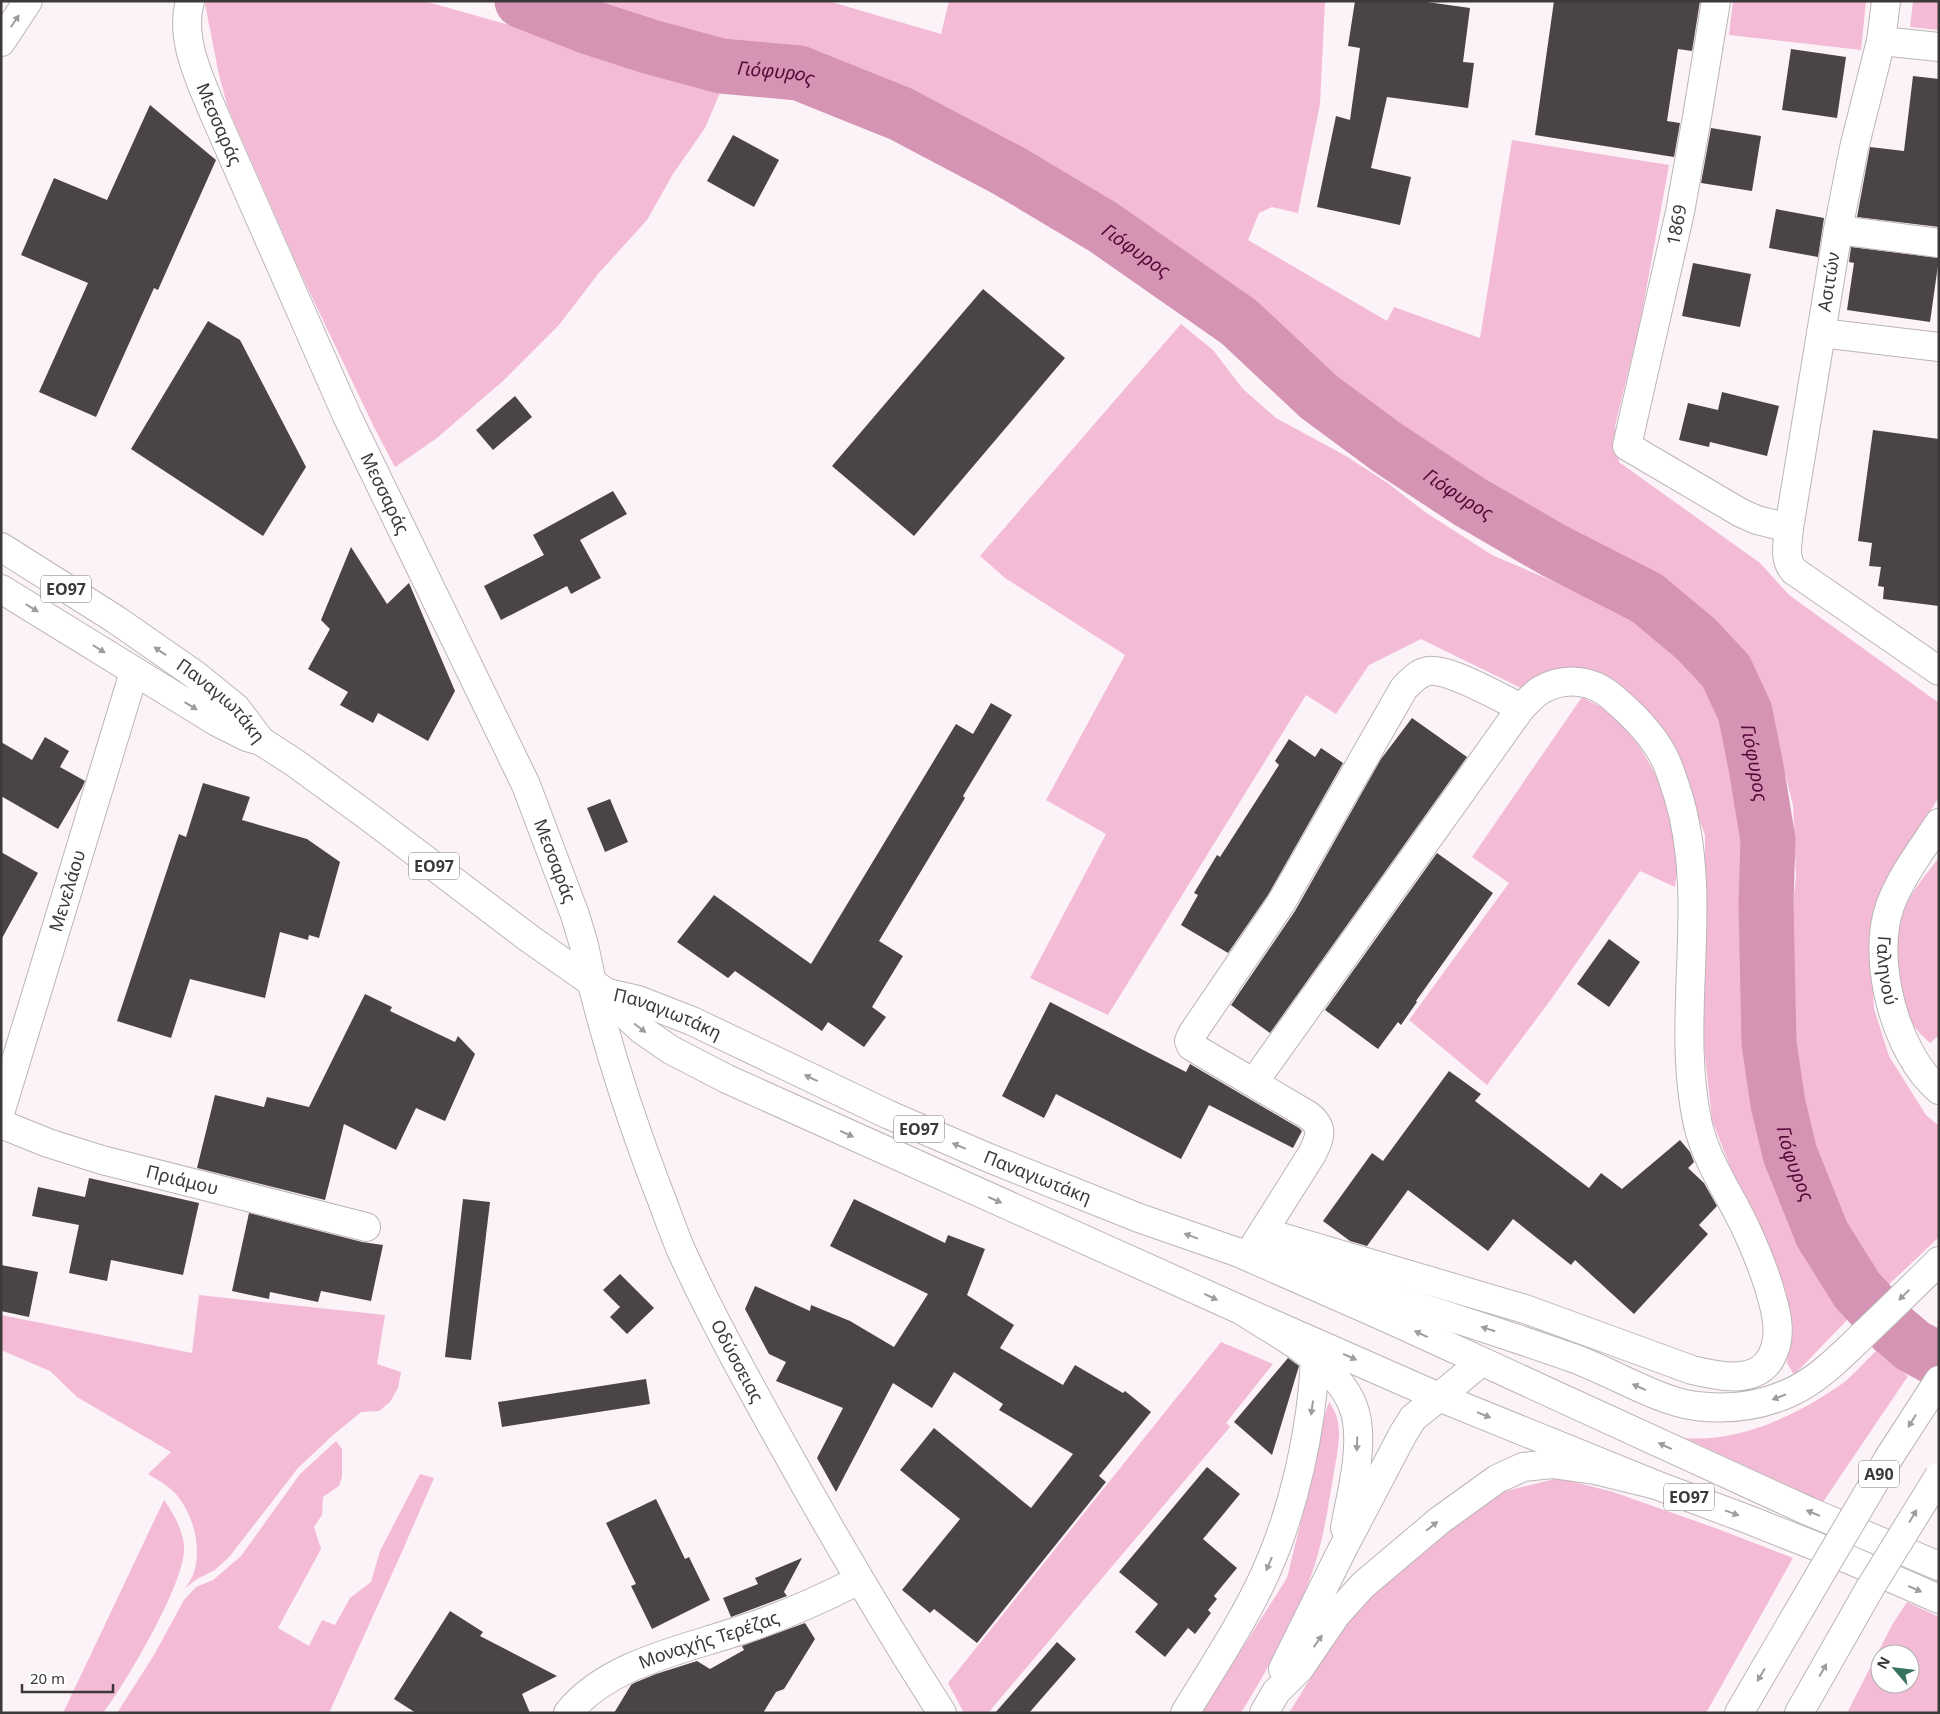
<svg xmlns="http://www.w3.org/2000/svg" width="1940" height="1714" font-family="'Noto Sans',sans-serif">
  <style>
    .green { fill: #f4bbd6; fill-rule: evenodd }
    .lines { fill: none; stroke-linecap: round; stroke-linejoin: round }
    .river { stroke: #d594b4; stroke-width: 55 }
    .building { fill: #4a4447 }
    .street-casing { stroke: #bcb5b8; stroke-width: 30 }
    .secondary-casing { stroke: #bcb5b8; stroke-width: 30 }
    .primary-casing { stroke: #bcb5b8; stroke-width: 30 }
    .highway-casing { stroke: #bcb5b8; stroke-width: 30 }
    .street { stroke: #fff; stroke-width: 28 }
    .secondary { stroke: #fff; stroke-width: 28 }
    .primary { stroke: #fff; stroke-width: 28 }
    .highway { stroke: #fff; stroke-width: 28 }
    .highway-bridge-casing { stroke: #bcb5b8; stroke-width: 30; stroke-linecap: butt }
    .highway-bridge { stroke: #fff; stroke-width: 28 }
    .oneway { fill: #9e9c9c }
    .labels { text-anchor: middle; stroke-width: 5; stroke-linejoin: round; paint-order: stroke }
    .shield { fill: #fff; stroke: #767475; stroke-width: 1 }
    .shield-label { font-size: 16px; font-weight: bold; fill: #3c393a }
    .street-label { font-size: 18px; fill: #3c393a; stroke: #fff }
    .water-label { font-size: 19px; font-style: italic; fill: #560839; stroke: #fff }
  </style>
  <rect width="100%" height="100%" fill="#fbf3f7"/>
  <!-- green -->
  <g class="green">
    <polygon points="206,1 424,1 605,52 725,81 705,128 673,174 647,220 598,274 559,325 504,380 437,438 395,467 374,427 301,274 228,108 219,75 205,4"/>
    <polygon points="569,1 828,1 941,34 949,1 1325,1 1320,104 1298,213 1272,207 1259,213 1248,240 1387,321 1394,307 1480,338 1512,140 1669,165 1640,323 1615,426 1619,462 1760,563 1789,595 1939,703 1939,797 1877,900 1871,947 1874,1009 1889,1056 1926,1115 1939,1126 1939,1237 1882,1291 1843,1238 1801,1136 1787,1063 1787,958 1796,877 1793,805 1764,691 1722,636 1653,587 1611,565 1453,475 1346,403 1243,309 1117,219 1009,157 893,98 806,65 762,58 671,32 613,20"/>
    <polygon points="1733,1 1866,1 1861,50 1729,35"/>
    <polygon points="1913,1 1939,1 1939,30 1910,27"/>
    <polygon points="1181,324 1213,350 1243,389 1276,418 1346,456 1389,484 1425,512 1492,555 1618,609 1691,657 1715,690 1739,744 1755,846 1753,978 1756,1082 1775,1163 1819,1268 1849,1318 1794,1375 1787,1363 1790,1320 1712,1120 1702,1029 1705,927 1705,835 1672,745 1643,710 1607,676 1575,667 1551,672 1525,690 1421,639 1369,665 1336,714 1306,695 1108,1015 1030,978 1106,834 1046,800 1125,655 1005,578 980,556"/>
    <path d="M1582,697C1592,703 1606,708 1614,716C1646,746 1674,805 1679,849C1680,861 1676,875 1675,887L1640,871L1552,998L1487,1085L1409,1020L1509,883L1472,857Z"/>
    <path d="M1939,858V1035L1930,1043C1924,1037 1917,1031 1912,1024C1895,998 1890,940 1902,912C1911,892 1926,874 1939,858Z"/>
    <path d="M199,1295L385,1315L377,1364L401,1372L398,1388L390,1402L379,1411L361,1412L332,1436L298,1468L230,1556L215,1570L197,1579L185,1588C188,1584 191,1580 193,1575C203,1548 193,1512 174,1492C167,1485 156,1479 148,1474L171,1452L77,1397L50,1371L1,1350V1315L192,1353Z"/>
    <polygon points="1221,1342 1273,1364 1226,1423 1230,1427 988,1713 964,1713 948,1683"/>
    <path d="M1876,1351L1908,1376L1823,1502L1685,1438C1739,1443 1800,1414 1843,1383C1855,1374 1865,1361 1876,1351Z"/>
    <path d="M1329,1402C1346,1424 1337,1452 1333,1478C1328,1506 1324,1536 1315,1564C1298,1617 1270,1665 1241,1713H1201L1287,1578L1311,1480L1319,1433Z"/>
    <polygon points="336,1441 342,1449 342,1477 339,1486 323,1497 322,1515 314,1527 321,1549 278,1628 309,1646 322,1620 335,1625 350,1598 371,1582 380,1551 420,1474 434,1478 401,1554 329,1713 117,1713 154,1655 184,1600 196,1587 213,1580 241,1556 300,1474"/>
    <polygon points="1559,1478 1613,1492 1718,1529 1793,1558 1706,1713 1289,1713 1324,1656 1350,1621 1374,1592 1402,1566 1482,1505 1506,1491"/>
    <path d="M164,1500C173,1513 182,1528 184,1545C188,1579 125,1684 103,1713H63Z"/>
    <path d="M1907,1602L1939,1617V1713H1847L1892,1625ZM1880,1654H1910V1684H1880Z"/>
  </g>
  <g class="lines">
    <!-- river -->
    <path class="river" id="s1" d="M522,1L586,26L651,47L721,66L799,73L901,114L1009,171L1103,227L1239,322L1319,397L1388,448L1470,502L1553,550L1647,598L1696,639L1726,671L1745,712L1756,767L1768,840L1766,903L1769,1043L1778,1104L1790,1154L1822,1234L1857,1290L1893,1329L1913,1346L1939,1360"/>
  </g>
  <!-- building -->
  <g class="building">
    <polygon points="1355,1 1420,1 1470,8 1463,62 1474,63 1468,108 1387,97 1371,168 1411,177 1400,225 1317,207 1336,116 1350,120 1360,48 1348,46"/>
    <polygon points="1554,1 1700,1 1692,51 1678,49 1667,121 1680,123 1674,157 1535,135"/>
    <polygon points="1791,49 1846,57 1837,118 1782,110"/>
    <polygon points="1913,76 1939,79 1939,227 1857,217 1870,147 1904,151"/>
    <polygon points="150,105 216,160 158,290 154,288 96,417 39,392 88,283 21,255 54,178 107,200"/>
    <polygon points="1711,128 1761,136 1752,191 1701,183"/>
    <polygon points="733,135 779,160 754,207 707,181"/>
    <polygon points="1776,209 1824,218 1818,257 1769,248"/>
    <polygon points="1851,247 1939,258 1930,322 1847,310 1854,263 1849,262"/>
    <polygon points="1693,263 1751,274 1740,327 1682,316"/>
    <polygon points="983,289 1065,358 914,536 832,466"/>
    <polygon points="208,321 240,340 306,467 263,536 131,449"/>
    <polygon points="1722,392 1779,406 1767,456 1710,442 1709,447 1679,440 1688,403 1718,410"/>
    <polygon points="515,396 532,417 493,450 476,430"/>
    <polygon points="1873,430 1939,439 1939,606 1883,599 1884,587 1878,586 1881,567 1869,566 1872,543 1858,541"/>
    <polygon points="613,491 627,514 580,540 601,578 571,594 567,586 501,620 484,586 544,555 533,535"/>
    <polygon points="351,547 387,604 409,583 455,691 428,741 378,713 373,723 340,705 348,692 308,669 330,629 321,620"/>
    <polygon points="991,703 1012,715 963,796 965,798 879,941 903,956 872,1007 886,1017 864,1047 828,1022 822,1031 735,971 728,978 677,942 714,895 811,964 956,724 973,734"/>
    <polygon points="1412,718 1467,757 1270,1033 1231,1005 1295,911 1381,759"/>
    <polygon points="45,737 69,751 60,767 85,781 82,788 58,829 1,796 1,742 32,760"/>
    <polygon points="1289,739 1315,757 1321,748 1343,763 1268,895 1228,953 1181,925 1198,895 1194,893 1217,855 1220,857 1279,765 1275,761"/>
    <polygon points="203,783 250,797 242,820 307,839 340,862 319,938 309,935 308,940 280,932 265,998 190,979 171,1038 117,1021 179,834 186,837"/>
    <polygon points="610,799 628,842 605,852 587,808"/>
    <polygon points="1,852 38,873 1,940"/>
    <polygon points="1437,853 1493,893 1416,1001 1417,1002 1401,1025 1398,1022 1378,1049 1325,1010"/>
    <polygon points="1609,939 1640,962 1609,1007 1577,984"/>
    <polygon points="365,994 392,1007 390,1011 455,1042 458,1036 475,1054 445,1121 416,1108 396,1150 344,1124 325,1200 197,1168 215,1095 264,1107 267,1097 309,1107"/>
    <polygon points="1050,1002 1186,1072 1190,1064 1299,1128 1302,1131 1293,1148 1209,1105 1181,1159 1056,1094 1044,1118 1002,1096"/>
    <polygon points="1449,1071 1481,1094 1475,1101 1589,1188 1601,1173 1622,1189 1680,1140 1690,1152 1694,1162 1688,1168 1704,1183 1717,1206 1699,1225 1708,1234 1634,1314 1575,1260 1571,1265 1513,1219 1488,1251 1408,1190 1367,1246 1350,1241 1323,1221 1372,1153 1383,1161"/>
    <polygon points="89,1178 199,1203 183,1275 111,1260 107,1281 69,1273 79,1225 32,1216 38,1187 85,1197"/>
    <polygon points="463,1199 490,1202 471,1360 445,1357"/>
    <polygon points="854,1199 945,1243 948,1235 985,1249 967,1295 1014,1325 1000,1348 1063,1385 1075,1365 1123,1393 1125,1391 1151,1412 1099,1476 1106,1482 977,1643 934,1609 930,1613 902,1590 960,1519 900,1470 934,1428 1031,1508 1073,1454 999,1410 1003,1404 954,1372 932,1408 893,1383 836,1492 817,1458 843,1408 776,1381 786,1362 769,1354 745,1309 755,1286 810,1311 811,1305 850,1321 894,1347 928,1294 830,1246"/>
    <polygon points="249,1213 362,1242 383,1245 371,1301 321,1291 318,1302 270,1292 269,1299 232,1291"/>
    <polygon points="1,1265 38,1272 29,1317 1,1311"/>
    <polygon points="620,1274 654,1308 627,1334 610,1317 620,1307 603,1290"/>
    <polygon points="1288,1358 1299,1366 1272,1455 1234,1422"/>
    <polygon points="646,1379 650,1404 502,1427 498,1402"/>
    <polygon points="1207,1467 1240,1494 1203,1539 1237,1568 1214,1596 1217,1599 1208,1610 1211,1613 1195,1634 1188,1628 1165,1657 1135,1632 1158,1604 1119,1572"/>
    <polygon points="656,1499 685,1559 689,1557 710,1600 652,1629 631,1586 636,1584 606,1523"/>
    <polygon points="802,1558 784,1592 787,1596 731,1617 723,1598 758,1584 755,1578"/>
    <polygon points="450,1611 483,1632 480,1636 557,1676 522,1694 530,1713 416,1713 394,1699"/>
    <polygon points="805,1623 815,1639 784,1689 776,1692 763,1713 614,1713 631,1685 634,1683 656,1674 697,1661 710,1669 744,1650 742,1646"/>
    <polygon points="1057,1642 1076,1659 1029,1713 995,1713"/>
  </g>
  <g class="lines">
    <!-- street casing -->
    <g class="street-casing">
      <g id="street">
        <polyline points="1716,1 1697,117 1680,212 1627,446 1741,513 1757,520 1789,528"/>
        <path d="M1886,1L1881,41L1854,148L1838,230L1789,528C1788,543 1783,559 1794,571L1939,671"/>
        <polyline points="1881,41 1939,47"/>
        <polyline points="1838,230 1939,243"/>
        <polyline points="1821,333 1939,347"/>
        <path id="s2" d="M1939,823C1922,849 1901,876 1890,906C1871,959 1895,1053 1939,1090"/>
        <path id="s3" d="M592,983C609,1052 631,1119 656,1185C665,1207 672,1229 681,1250C711,1316 746,1379 781,1442C832,1534 885,1624 942,1713"/>
        <path d="M1254,1082L1521,708C1527,702 1534,694 1541,690C1564,677 1592,679 1612,697C1632,714 1652,733 1664,757C1670,769 1674,783 1678,795C1711,903 1674,1017 1698,1125C1707,1163 1731,1196 1747,1231C1757,1253 1766,1275 1772,1298C1777,1315 1781,1334 1774,1351C1761,1386 1721,1377 1692,1370L1525,1309L1264,1232"/>
        <path id="s4" d="M1,1110L134,672"/>
        <path id="s5" d="M1,1124L48,1143L102,1160L366,1227"/>
        <path d="M1254,1246L1312,1154C1320,1137 1325,1128 1308,1115L1191,1046L1189,1041L1192,1034L1281,903L1404,688C1411,681 1418,673 1428,671C1449,668 1501,698 1521,708"/>
        <path id="s6" d="M568,1713C609,1662 688,1649 747,1628C786,1615 822,1599 859,1580"/>
        <path d="M1185,1713C1213,1667 1243,1622 1265,1574C1294,1510 1312,1429 1315,1359"/>
      </g>
    </g>
    <!-- secondary casing -->
    <g class="secondary-casing">
      <g id="secondary">
        <path id="s7" d="M190,1C179,39 201,82 215,116L347,416L526,785L575,915L584,945L592,983"/>
      </g>
    </g>
    <!-- primary casing -->
    <g class="primary-casing">
      <g id="primary">
        <polyline points="1,42 28,1"/>
        <path id="s8" d="M1,547L115,619L194,674L236,708L261,741"/>
        <polyline points="1,589 217,722 247,737 261,741 295,763 369,817 530,939 607,993 618,1008 642,1030 671,1050 727,1079 1241,1310 1439,1397 1656,1485 1747,1519 1848,1559 1939,1599"/>
        <path id="s9" d="M607,993L638,1000L692,1021L887,1114L989,1158L1139,1218L1237,1252L1387,1318L1808,1511L1939,1566"/>
        <polyline points="1439,1397 1481,1362"/>
      </g>
    </g>
    <!-- highway casing -->
    <g class="highway-casing">
      <g id="highway">
        <path d="M1237,1252L1271,1260C1372,1292 1474,1323 1573,1358C1612,1372 1657,1401 1696,1406C1728,1410 1760,1406 1789,1393C1817,1381 1841,1356 1863,1335C1888,1311 1914,1286 1939,1261"/>
        <path d="M1241,1310C1282,1337 1349,1368 1357,1421C1362,1456 1351,1494 1345,1528"/>
        <polyline points="1283,1669 1341,1552 1403,1434 1413,1418 1439,1397"/>
        <polyline points="1264,1713 1276,1692 1300,1668 1336,1615 1363,1585 1440,1520 1497,1479 1523,1467 1552,1464 1595,1470 1656,1485"/>
        <polyline points="1739,1713 1822,1571"/>
        <polyline points="1799,1713 1870,1588"/>
      </g>
    </g>
    <!-- street -->
    <use href="#street" class="street"/>
    <!-- secondary -->
    <use href="#secondary" class="secondary"/>
    <!-- primary -->
    <use href="#primary" class="primary"/>
    <!-- highway -->
    <use href="#highway" class="highway"/>
    <!-- highway-bridge casing -->
    <g class="highway-bridge-casing">
      <g id="highway-bridge">
        <polyline points="1822,1571 1888,1459 1939,1380"/>
        <polyline points="1870,1588 1939,1476"/>
      </g>
    </g>
    <!-- highway-bridge -->
    <use href="#highway-bridge" class="highway-bridge"/>
  </g>
  <!-- one-way arrows -->
  <defs><path id="oneway-solid" d="M-6-.8H1V-3.2L6.5 0L1 3.2V.8H-6Z" transform="scale(1.25)"/></defs>
  <g class="oneway">
    <use href="#oneway-solid" transform="translate(15 21) rotate(-56)"/>
    <use href="#oneway-solid" transform="translate(32 608) rotate(31)"/>
    <use href="#oneway-solid" transform="translate(99 649) rotate(32)"/>
    <use href="#oneway-solid" transform="translate(160 651) rotate(-146)"/>
    <use href="#oneway-solid" transform="translate(191 706) rotate(31)"/>
    <use href="#oneway-solid" transform="translate(640 1028) rotate(37)"/>
    <use href="#oneway-solid" transform="translate(811 1078) rotate(-155)"/>
    <use href="#oneway-solid" transform="translate(847 1134) rotate(24)"/>
    <use href="#oneway-solid" transform="translate(959 1146) rotate(-157)"/>
    <use href="#oneway-solid" transform="translate(995 1200) rotate(24)"/>
    <use href="#oneway-solid" transform="translate(1191 1236) rotate(-160)"/>
    <use href="#oneway-solid" transform="translate(1904 1295) rotate(135)"/>
    <use href="#oneway-solid" transform="translate(1211 1297) rotate(25)"/>
    <use href="#oneway-solid" transform="translate(1488 1329) rotate(-162)"/>
    <use href="#oneway-solid" transform="translate(1421 1334) rotate(-155)"/>
    <use href="#oneway-solid" transform="translate(1350 1357) rotate(24)"/>
    <use href="#oneway-solid" transform="translate(1639 1387) rotate(-156)"/>
    <use href="#oneway-solid" transform="translate(1779 1397) rotate(159)"/>
    <use href="#oneway-solid" transform="translate(1312 1408) rotate(98)"/>
    <use href="#oneway-solid" transform="translate(1484 1415) rotate(22)"/>
    <use href="#oneway-solid" transform="translate(1912 1421) rotate(122)"/>
    <use href="#oneway-solid" transform="translate(1357 1444) rotate(92)"/>
    <use href="#oneway-solid" transform="translate(1665 1446) rotate(-155)"/>
    <use href="#oneway-solid" transform="translate(1732 1513) rotate(20)"/>
    <use href="#oneway-solid" transform="translate(1813 1513) rotate(-157)"/>
    <use href="#oneway-solid" transform="translate(1913 1516) rotate(-59)"/>
    <use href="#oneway-solid" transform="translate(1432 1526) rotate(-39)"/>
    <use href="#oneway-solid" transform="translate(1269 1564) rotate(113)"/>
    <use href="#oneway-solid" transform="translate(1915 1589) rotate(24)"/>
    <use href="#oneway-solid" transform="translate(1318 1641) rotate(-55)"/>
    <use href="#oneway-solid" transform="translate(1823 1670) rotate(-60)"/>
    <use href="#oneway-solid" transform="translate(1761 1675) rotate(121)"/>
  </g>
  <g class="labels">
    <!-- shield labels -->
    <g class="shield">
      <rect x="41" y="575.5" width="50" height="27" rx="4"/>
      <rect x="409" y="852.5" width="50" height="27" rx="4"/>
      <rect x="894" y="1115.5" width="50" height="27" rx="4"/>
      <rect x="1859" y="1460.5" width="40" height="27" rx="4"/>
      <rect x="1664" y="1483.5" width="50" height="27" rx="4"/>
    </g>
    <g class="shield-label">
      <text x="66" y="595">ΕΟ97</text>
      <text x="434" y="872">ΕΟ97</text>
      <text x="919" y="1135">ΕΟ97</text>
      <text x="1879" y="1480">Α90</text>
      <text x="1689" y="1503">ΕΟ97</text>
    </g>
    <!-- street labels -->
    <g class="street-label">
      <text dy="6" stroke="none"><textPath href="#s7" startOffset="129">Μεσσαράς</textPath></text>
      <text transform="translate(1677 225) rotate(-79)" y="6">1869</text>
      <text transform="translate(1829 282) rotate(-81)" y="6">Ασιτών</text>
      <text dy="6" stroke="none"><textPath href="#s7" startOffset="534">Μεσσαράς</textPath></text>
      <text dy="6" stroke="none"><textPath href="#s8" startOffset="269">Παναγιωτάκη</textPath></text>
      <text dy="6" stroke="none"><textPath href="#s7" startOffset="939">Μεσσαράς</textPath></text>
      <text dy="6" stroke="none"><textPath href="#s4" startOffset="229">Μενελάου</textPath></text>
      <text dy="6" stroke="none"><textPath href="#s2" startOffset="162">Γαληνού</textPath></text>
      <text dy="6" stroke="none"><textPath href="#s9" startOffset="64">Παναγιωτάκη</textPath></text>
      <text dy="6" stroke="none"><textPath href="#s9" startOffset="469">Παναγιωτάκη</textPath></text>
      <text dy="6" stroke="none"><textPath href="#s5" startOffset="190">Πριάμου</textPath></text>
      <text dy="6" stroke="none"><textPath href="#s3" startOffset="406">Οδύσσειας</textPath></text>
      <text dy="6" stroke="none"><textPath href="#s6" startOffset="161">Μοναχής Τερέζας</textPath></text>
    </g>
    <!-- water labels -->
    <g class="water-label">
      <text dy="7" stroke="none"><textPath href="#s1" startOffset="265">Γιόφυρος</textPath></text>
      <text dy="7" stroke="none"><textPath href="#s1" startOffset="670">Γιόφυρος</textPath></text>
      <text dy="7" stroke="none"><textPath href="#s1" startOffset="1075">Γιόφυρος</textPath></text>
      <text dy="7" stroke="none"><textPath href="#s1" startOffset="1495">Γιόφυρος</textPath></text>
      <text dy="7" stroke="none"><textPath href="#s1" startOffset="1900">Γιόφυρος</textPath></text>
    </g>
  </g>
  <!-- border -->
  <rect width="1940" height="1714" fill="none" stroke="#3c393a" stroke-width="5"/>
  <!-- north arrow -->
  <g transform="translate(1895 1669) rotate(298)"><circle r="24" fill="#ffffff" stroke="#b1b0b0"/>
  <path d="M0-4L9 19L0 12L-9 19Z" fill="#37725c"/>
  <text y="-8" font-size="14" font-weight="bold" text-anchor="middle" fill="#3c393a">N</text>
  </g>
  <!-- scale -->
  <path d="M22 1684v8h91v-8" fill="none" stroke="#3c393a" stroke-width="2.5"/>
  <text x="30" y="1684" font-size="15" fill="#3c393a" stroke="#ffffff" stroke-width="4" paint-order="stroke">20 m</text>
</svg>
